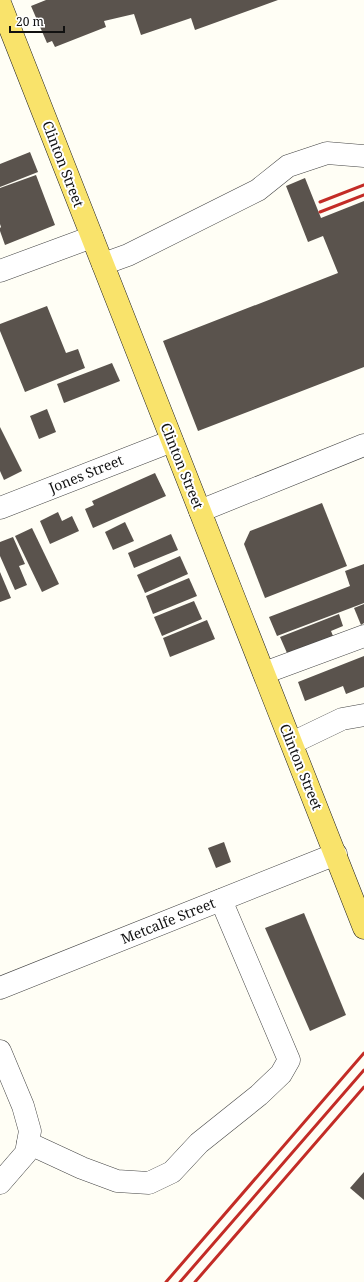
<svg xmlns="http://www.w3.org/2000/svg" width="364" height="1282" font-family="'Noto Serif',serif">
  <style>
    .building { fill: #5a534d }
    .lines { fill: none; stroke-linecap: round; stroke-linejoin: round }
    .minor-casing { stroke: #444; stroke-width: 23 }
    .major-casing { stroke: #222; stroke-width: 23 }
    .minor { stroke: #fff; stroke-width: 22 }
    .major { stroke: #f9e36b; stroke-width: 22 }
    .rail { stroke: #c32c26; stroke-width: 3 }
    .labels { text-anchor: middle; stroke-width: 4; stroke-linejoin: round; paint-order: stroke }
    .street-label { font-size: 14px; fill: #111; stroke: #fff }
  </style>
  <rect width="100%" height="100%" fill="#fffef5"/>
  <!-- building -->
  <g class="building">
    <polygon points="46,0 278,0 195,30 191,18 141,35 134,14 104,21 106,27 55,47 52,41 47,43 31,6"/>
    <polygon points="30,152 38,172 0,187 0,164"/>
    <polygon points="36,175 55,225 5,245 0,231 0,228 1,227 0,224 0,188"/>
    <polygon points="305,178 321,218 364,201 364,367 198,431 163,341 338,273 323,236 308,242 286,186"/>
    <polygon points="47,306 66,353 78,349 85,368 25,392 0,331 0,324"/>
    <polygon points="112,363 120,381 64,403 57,384"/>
    <polygon points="47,409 56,432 39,439 30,416"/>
    <polygon points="0,427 22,471 4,480 0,471"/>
    <polygon points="155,473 166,496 93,528 85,509 94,505 92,501"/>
    <polygon points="322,503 347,566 265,598 244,544 250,531"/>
    <polygon points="58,512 62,521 72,516 79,531 50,544 40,521"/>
    <polygon points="125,522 134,541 113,550 105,532"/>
    <polygon points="32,528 59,584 42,592 15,536"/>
    <polygon points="171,534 178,550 134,568 128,553"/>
    <polygon points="13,537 25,564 19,566 27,585 15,590 0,556 0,542"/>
    <polygon points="180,556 188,574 145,593 137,575"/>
    <polygon points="364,564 364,603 277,636 269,617 350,586 345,571"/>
    <polygon points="0,572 11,598 0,602"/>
    <polygon points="189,578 197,596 153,614 146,596"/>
    <polygon points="194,601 202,619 162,636 154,617"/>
    <polygon points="364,604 364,623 361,625 354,608"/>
    <polygon points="339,614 343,626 331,631 333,636 287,653 280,637"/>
    <polygon points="207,620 215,639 170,657 163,638"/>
    <polygon points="364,656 364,687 346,694 343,686 305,701 298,682"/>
    <polygon points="224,842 231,862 216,868 208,848"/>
    <polygon points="304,913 346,1015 310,1031 265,928"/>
    <polygon points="364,1172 364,1200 350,1188"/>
  </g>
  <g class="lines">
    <!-- minor casing -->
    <g class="minor-casing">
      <g id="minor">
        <polyline points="103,264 128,255 258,190 288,166 327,153 364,156"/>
        <polyline points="0,271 92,237"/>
        <polyline points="0,508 172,441"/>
        <polyline points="200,511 364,445"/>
        <polyline points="264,673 364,636"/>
        <polyline points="292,743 342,719 364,715"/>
        <polyline points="0,988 336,854"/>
        <polyline points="0,1051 23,1106 30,1131 26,1153 0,1183"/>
        <polyline points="28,1143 82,1168 117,1181 149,1183 172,1172 199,1143 259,1095 281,1074 289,1060 221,900"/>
      </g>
    </g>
    <!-- major casing -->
    <g class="major-casing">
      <polyline id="major" points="0,3 364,928"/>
    </g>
    <!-- minor -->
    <use href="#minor" class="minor"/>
    <!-- major -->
    <use href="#major" class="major"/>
    <!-- rail -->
    <g class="rail">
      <polyline points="320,202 364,185"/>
      <polyline points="320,212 364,195"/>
      <polyline points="166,1282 364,1053"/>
      <polyline points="180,1282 364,1070"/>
      <polyline points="195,1282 364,1087"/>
    </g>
  </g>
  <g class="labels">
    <!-- street labels -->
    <g class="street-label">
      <text transform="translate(63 164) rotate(69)" y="5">Clinton Street</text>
      <text transform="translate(182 466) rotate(68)" y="5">Clinton Street</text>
      <text transform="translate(86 474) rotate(-22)" y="5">Jones Street</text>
      <text transform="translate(301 767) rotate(68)" y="5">Clinton Street</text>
      <text transform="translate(168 921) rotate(-22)" y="5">Metcalfe Street</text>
    </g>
  </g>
  <!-- scale -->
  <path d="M10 26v6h54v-6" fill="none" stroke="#111111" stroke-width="2"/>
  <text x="16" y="26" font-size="12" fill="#111111" stroke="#ffffff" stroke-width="3" paint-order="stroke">20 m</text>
</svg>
